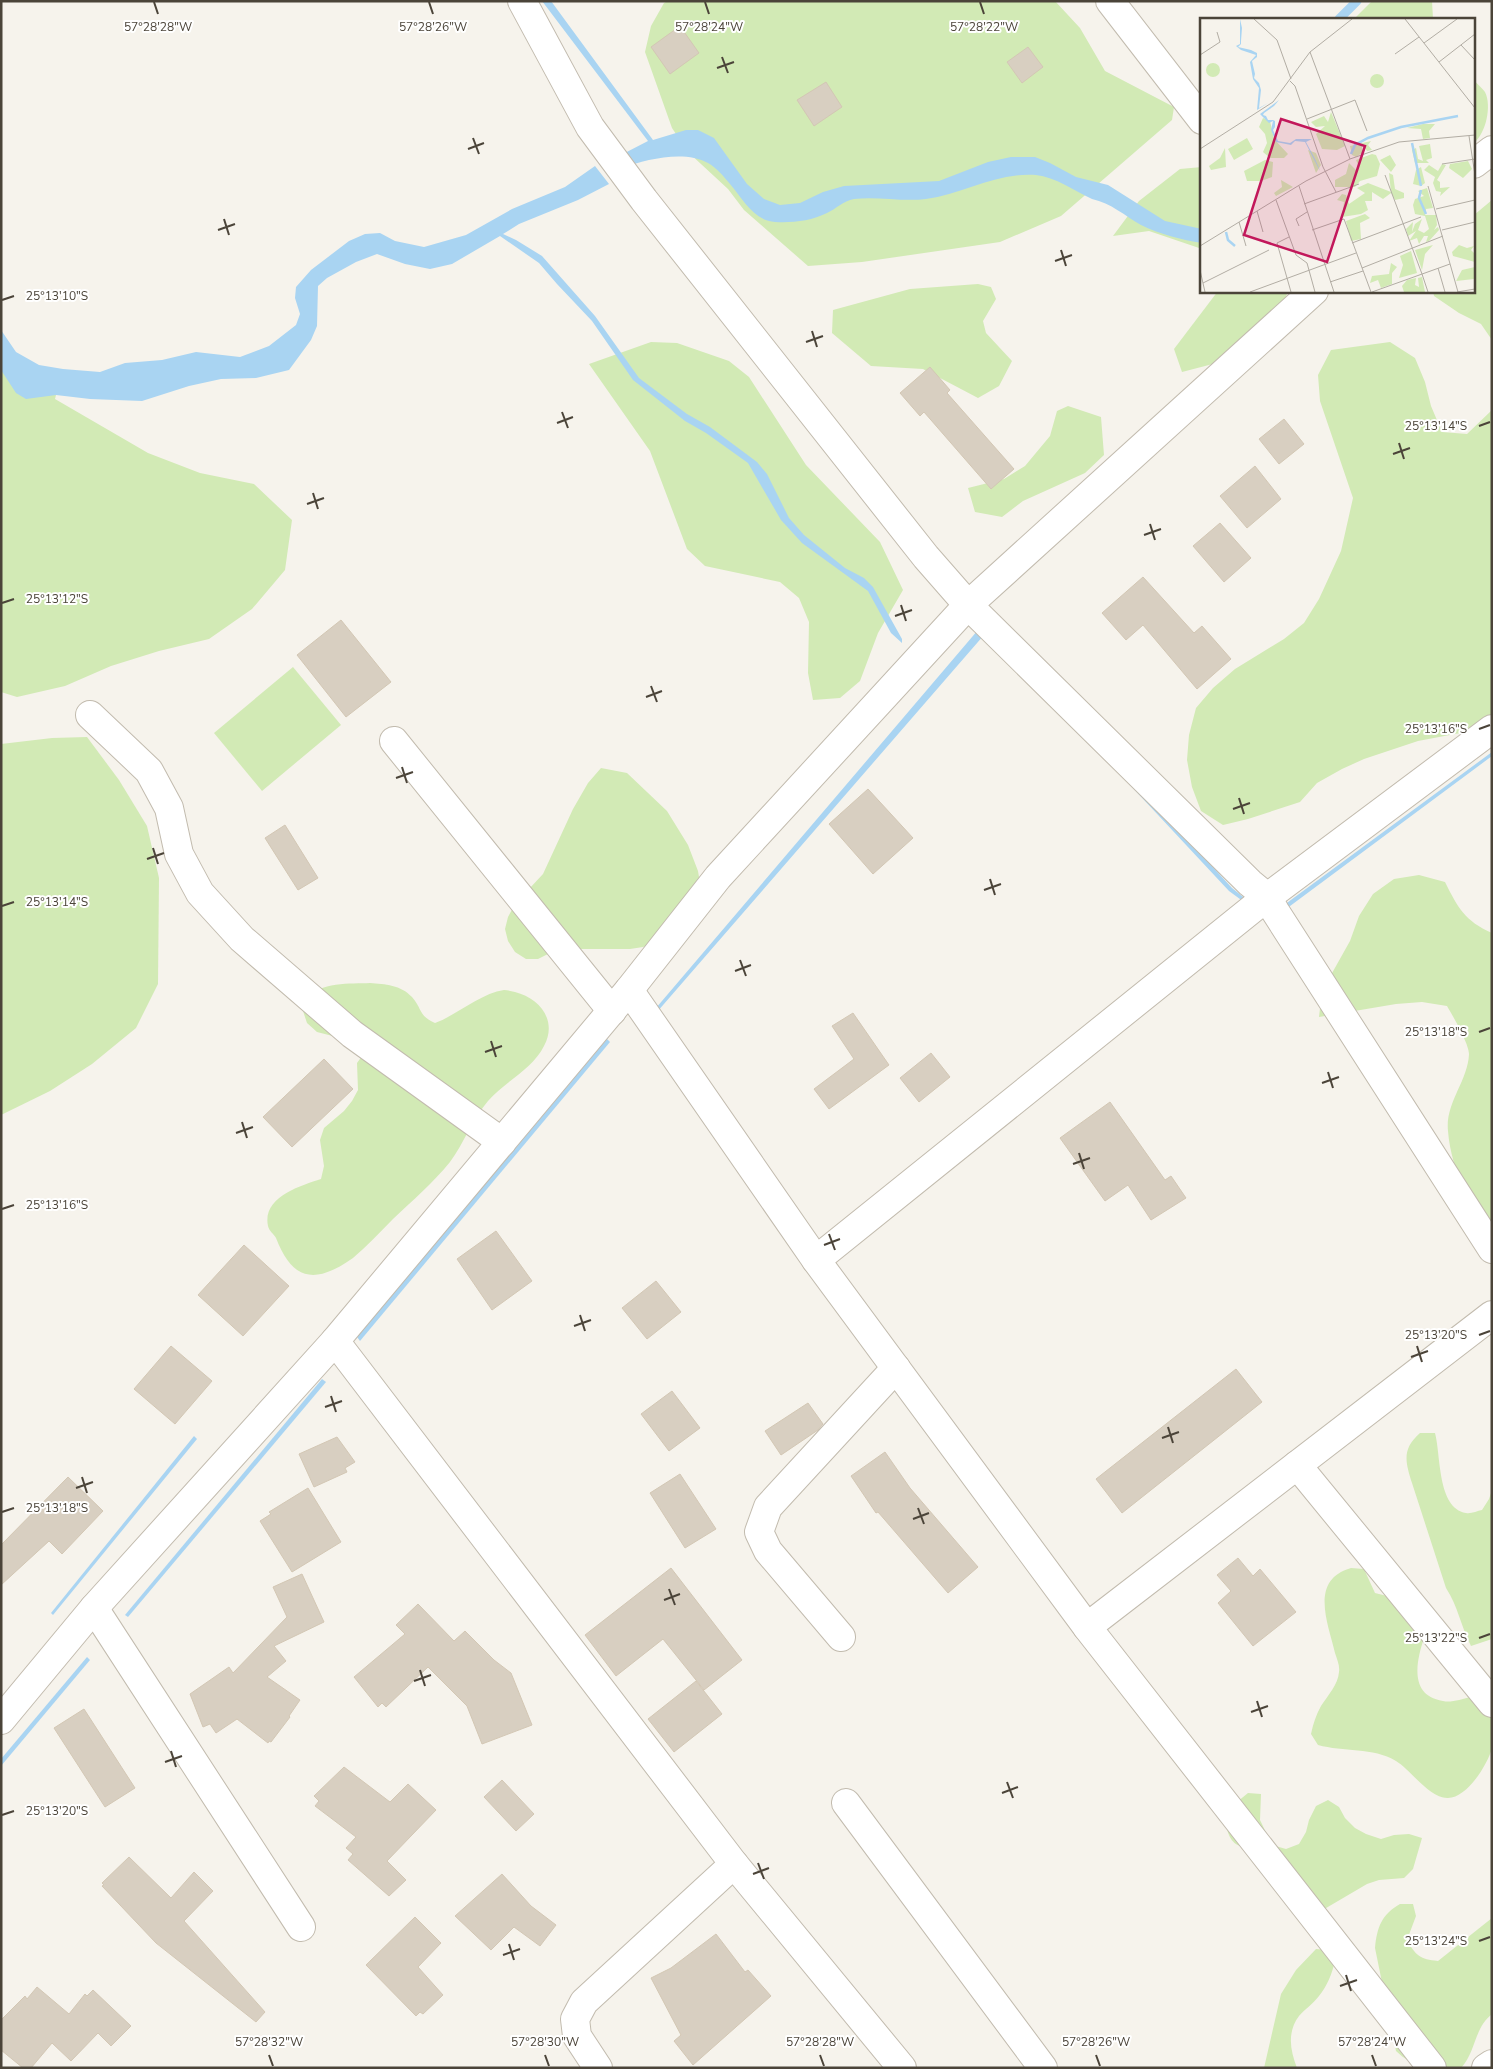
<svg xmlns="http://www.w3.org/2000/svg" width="1493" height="2069" font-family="'Nunito Sans',sans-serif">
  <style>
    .green { fill: #d2eab5 }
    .water { fill: #a9d4f2 }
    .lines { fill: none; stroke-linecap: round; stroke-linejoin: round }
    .stream { stroke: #a9d4f2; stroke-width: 9 }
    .building { fill: #d8cfc1; stroke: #d3c7b4 }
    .minor-casing { stroke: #c2bbae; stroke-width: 30 }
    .minor { stroke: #fff; stroke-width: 28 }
    .ticks { fill: none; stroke: #4b4439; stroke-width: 2 }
    .inset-river { fill: none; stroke: #a9d4f2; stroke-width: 2.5 }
    .inset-road { fill: none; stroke: #b2ada4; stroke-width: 1 }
    .view { fill: #c2185b; fill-opacity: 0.15; stroke: #c2185b; stroke-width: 2.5 }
    .inset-edge { fill: none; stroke: #4b4439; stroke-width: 2.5 }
    .ticks-label { font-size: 12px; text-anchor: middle; fill: #4b4439; stroke: #fff; stroke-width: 4; stroke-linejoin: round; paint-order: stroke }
  </style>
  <rect width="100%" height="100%" fill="#f6f3ec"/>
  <!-- green -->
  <g class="green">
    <polygon points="668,1 1055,1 1080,28 1105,71 1174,107 1172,120 1061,216 1000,242 862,262 808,266 744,210 728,189 688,152 672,128 645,52 651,26 664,3"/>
    <polygon points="1372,1 1432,1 1433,19 1354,19"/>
    <path d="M1474,80C1477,84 1482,88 1485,92C1492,106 1486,133 1474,143Z"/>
    <polygon points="1202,167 1202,249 1149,231 1113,236 1139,201 1180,169"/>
    <polygon points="1492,200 1492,340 1481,324 1459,313 1434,296 1433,291 1474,291 1474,215"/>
    <polygon points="978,284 991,287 996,299 983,321 986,333 1012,361 999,386 978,398 923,369 871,366 832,333 833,310 910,289"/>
    <polygon points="1218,291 1288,291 1284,302 1232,359 1182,372 1174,349"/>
    <polygon points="651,342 677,343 729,361 749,377 806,465 880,542 903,590 878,633 860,681 840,698 813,700 808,673 809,622 799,598 780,582 705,566 687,549 650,451 589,364"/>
    <polygon points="1390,342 1415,358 1425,382 1431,406 1442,432 1467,434 1492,410 1492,727 1418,741 1364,759 1342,769 1317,783 1300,802 1248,819 1223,825 1201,811 1192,787 1187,760 1189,735 1196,708 1213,688 1235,669 1284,639 1304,623 1319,599 1341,551 1353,498 1320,401 1318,375 1331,350"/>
    <polygon points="1,358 56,395 55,399 148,453 200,473 254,484 292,520 285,570 252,609 209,639 159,651 111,666 65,686 17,697 1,692"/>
    <polygon points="1068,406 1101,417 1104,455 1085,473 1023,501 1002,517 975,512 968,488 1004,479 1025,466 1050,436 1057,411"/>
    <polygon points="293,667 341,725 262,791 214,733"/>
    <polygon points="87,737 119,780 147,826 159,878 158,984 136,1028 92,1064 50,1091 1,1115 1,744 52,738"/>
    <polygon points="601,768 627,773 667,811 688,845 698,871 700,883 655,943 643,947 630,949 577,949 550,953 538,959 526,959 515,952 508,941 505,929 508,917 515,904 543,874 573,809 588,783"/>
    <path d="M1419,875L1445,882C1458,908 1465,921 1492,933V1252C1475,1215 1451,1172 1448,1131C1445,1103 1468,1081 1469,1054C1469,1044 1453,1016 1447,1006L1422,1002L1396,1004L1319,1017L1322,991L1350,941L1359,916L1373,894L1394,879Z"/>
    <path d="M370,983C385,984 401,985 412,997C423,1010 418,1015 435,1023C457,1015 481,993 504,990C507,990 511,991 515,992C539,998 558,1020 544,1046C532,1070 505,1081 488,1101C472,1120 464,1143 450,1162C433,1183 413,1200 393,1219C380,1232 367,1246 353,1258C316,1284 293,1282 276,1238C274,1234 269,1231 268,1226C262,1197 300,1186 321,1179L324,1166L320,1140L324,1128L344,1111L352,1101L358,1090L357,1063L365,1052L356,1042L317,1032L307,1023L303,1011C304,1008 305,1003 307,1000C319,981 351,984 370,983Z"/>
    <path d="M1420,1433H1435C1441,1455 1437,1508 1466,1513C1471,1514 1477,1511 1482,1510L1489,1499L1492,1490V1639L1471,1646C1461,1627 1458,1606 1446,1588L1412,1483C1405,1461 1402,1449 1420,1433Z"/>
    <path d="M1351,1568L1364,1569L1375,1593L1387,1596L1424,1638C1416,1662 1409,1696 1443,1701C1451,1703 1462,1699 1470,1697L1491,1714C1493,1723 1493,1739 1492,1748C1488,1764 1467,1798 1448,1798C1430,1799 1411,1770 1396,1761C1373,1747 1343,1752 1318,1745L1311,1734C1313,1724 1316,1715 1321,1706C1328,1695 1338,1685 1339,1672C1340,1666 1337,1659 1335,1653C1328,1623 1309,1580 1351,1568Z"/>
    <path d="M1248,1793L1261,1794L1260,1820L1272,1845L1286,1849L1299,1844L1306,1832L1309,1820L1316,1806L1328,1800L1339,1807L1345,1818L1355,1828L1366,1834L1381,1839L1394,1835L1409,1834L1422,1838L1413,1869L1404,1878L1379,1880L1367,1884L1321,1911L1252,1850C1235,1845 1231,1844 1226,1826L1237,1802Z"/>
    <path d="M1400,1904H1413L1416,1916L1407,1940C1416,1956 1420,1959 1438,1961L1492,1918V2014C1474,2028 1476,2052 1461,2068C1435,2068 1414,2069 1396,2051L1375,1948C1377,1927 1382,1914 1400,1904Z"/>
    <path d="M1316,1949L1329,1950L1335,1961C1332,1974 1327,1986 1319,1996C1313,2004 1305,2009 1299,2016C1287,2032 1290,2050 1297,2068H1264L1281,1994L1296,1970Z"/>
  </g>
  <!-- water -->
  <g class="water">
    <path d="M542,1H551L653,140L686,130H698L714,138L747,184L764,199L780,205L800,203L823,192L844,186L939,181L988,162L1011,157H1035L1050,163L1076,177L1108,185L1165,221L1202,229V243C1182,240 1159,234 1141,225C1125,216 1111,203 1092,199C1075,191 1055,177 1036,175C997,172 963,194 926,199C902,202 877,196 854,199C843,201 836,209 827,213C811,221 792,223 775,222C753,220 743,199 730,184C724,177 717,168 708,163C685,150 646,159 623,168L617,157L648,141Z"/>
    <polygon points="595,166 609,184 578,200 519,224 503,234 516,240 542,256 595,316 639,378 687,414 710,427 757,462 767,474 789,518 804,535 845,568 864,578 873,587 902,639 902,643 891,633 868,591 802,543 781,520 748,463 706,433 685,421 633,380 592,321 557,284 539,263 500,236 452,264 430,269 405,264 377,254 356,262 327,278 318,286 317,326 311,340 289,370 256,378 221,379 189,386 142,401 90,399 56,395 26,399 16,393 1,370 1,330 16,352 39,365 63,369 100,372 125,363 162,360 196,352 240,357 269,346 296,325 300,314 295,298 296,287 311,270 349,241 365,234 380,233 395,241 424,247 466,235 512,209 565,187"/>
    <polygon points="978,630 1121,767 1232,888 1247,900 1280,908 1492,752 1492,756 1282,912 1244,902 1229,891 1117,771 984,635 657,1012 656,1008"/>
    <polygon points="607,1039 610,1042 360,1341 357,1337"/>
    <polygon points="322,1379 326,1382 128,1617 125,1615"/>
    <polygon points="194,1436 197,1439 53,1615 51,1613"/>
    <polygon points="87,1657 90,1660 1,1766 1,1759"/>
  </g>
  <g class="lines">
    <!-- stream -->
    <polyline class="stream" points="1339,19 1357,1"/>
  </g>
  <!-- building -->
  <g class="building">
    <polygon points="680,26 699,53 670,74 651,47"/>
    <polygon points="1028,47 1043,67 1022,83 1007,62"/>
    <polygon points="826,82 842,107 814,126 797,100"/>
    <polygon points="930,367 950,390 947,393 1014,469 991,489 924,412 920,416 900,393"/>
    <polygon points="1284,419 1304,444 1279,464 1259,439"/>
    <polygon points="1255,466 1281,499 1247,528 1220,496"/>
    <polygon points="1220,523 1251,558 1224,582 1193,546"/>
    <polygon points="1143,577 1194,633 1202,626 1231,659 1197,689 1143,625 1126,640 1102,613"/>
    <polygon points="341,620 391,682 346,717 297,655"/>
    <polygon points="868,789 913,838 873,874 829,824"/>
    <polygon points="285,825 318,878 298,890 265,838"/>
    <polygon points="853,1013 889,1065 829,1109 814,1089 854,1059 832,1026"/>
    <polygon points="931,1053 950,1077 919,1102 900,1078"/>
    <polygon points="324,1059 353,1089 292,1147 263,1117"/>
    <polygon points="1110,1102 1165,1180 1171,1176 1186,1198 1151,1220 1128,1185 1105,1201 1060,1138"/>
    <polygon points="496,1231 532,1281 492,1310 457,1259"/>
    <polygon points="244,1245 289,1286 243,1336 198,1295"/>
    <polygon points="656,1281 681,1312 647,1339 622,1308"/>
    <polygon points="171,1346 212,1381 175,1424 134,1389"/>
    <polygon points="1236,1369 1262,1402 1122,1513 1096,1479"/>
    <polygon points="672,1391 700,1428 669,1451 641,1414"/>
    <polygon points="808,1403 823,1424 818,1430 781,1455 765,1431"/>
    <polygon points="337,1437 355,1462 345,1468 347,1472 314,1487 299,1454"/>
    <polygon points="885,1452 910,1488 978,1567 948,1593 878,1512 876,1513 851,1476"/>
    <polygon points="680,1474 716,1529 685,1548 650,1493"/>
    <polygon points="68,1477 103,1511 62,1554 49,1541 1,1585 1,1545"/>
    <polygon points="308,1488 341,1542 292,1572 260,1521 271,1514 269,1512"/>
    <polygon points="1238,1558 1253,1576 1260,1569 1296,1612 1253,1646 1218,1603 1231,1591 1217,1575"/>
    <polygon points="671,1568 742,1660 704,1690 663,1639 616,1676 585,1635"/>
    <polygon points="302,1574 324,1622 274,1646 286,1661 267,1677 300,1700 289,1716 290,1717 271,1742 269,1741 268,1743 237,1719 216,1733 210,1724 203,1727 190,1694 229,1667 233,1673 287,1617 273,1587"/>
    <polygon points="418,1604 454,1641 465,1631 494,1660 511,1673 532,1725 482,1744 467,1706 428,1667 386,1707 382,1703 378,1707 354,1677 405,1634 396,1625"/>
    <polygon points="696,1681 722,1714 674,1752 648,1719"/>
    <polygon points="84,1709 135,1788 105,1807 54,1728"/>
    <polygon points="344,1767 390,1802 408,1784 436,1810 387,1861 406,1880 389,1896 348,1860 353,1854 346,1848 356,1837 315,1806 319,1801 314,1796"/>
    <polygon points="502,1780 534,1814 516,1831 484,1797"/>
    <polygon points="129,1857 171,1898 194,1872 213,1891 184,1921 265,2012 256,2022 156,1943 102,1886 104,1885 102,1883"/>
    <polygon points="502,1874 531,1906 556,1925 540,1946 514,1927 491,1950 455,1916"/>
    <polygon points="415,1917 441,1943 418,1967 443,1995 423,2014 420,2012 416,2016 366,1965"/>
    <polygon points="716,1934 745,1972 748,1970 771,1996 693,2065 674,2041 681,2035 651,1978 671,1968"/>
    <polygon points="37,1987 69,2014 85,1994 87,1996 93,1990 131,2026 111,2046 98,2033 71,2061 52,2043 31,2068 23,2068 1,2050 1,2020 25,1996 27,1999"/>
  </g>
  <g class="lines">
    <!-- minor casing -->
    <g class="minor-casing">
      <g id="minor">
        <polyline points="522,1 590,127 644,200 926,557 968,605 1250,883 1267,897 1275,911 1492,1249"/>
        <polyline points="1110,1 1202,120"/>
        <polyline points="1474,164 1492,150"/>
        <polyline points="90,715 149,771 169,808 179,854 200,893 242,939 352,1034 502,1142"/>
        <polyline points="394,741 612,1011"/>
        <polyline points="629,990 816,1260 1087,1627 1432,2068"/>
        <polyline points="816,1260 1257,905 1492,729"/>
        <polyline points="335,1341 734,1864 902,2068"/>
        <polyline points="1297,1465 1492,1703"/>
        <polyline points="94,1608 301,1927"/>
        <polyline points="1087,1627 1492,1315"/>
        <polyline points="841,1637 768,1551 759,1532 768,1507 896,1368"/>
        <polyline points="1,1720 94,1608 335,1341 629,990 718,877 968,605 1314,291"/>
        <polyline points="846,1803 1043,2068"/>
        <polyline points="598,2068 577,2036 575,2019 584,2002 734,1864"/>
        <polyline points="1486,2068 1492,2064"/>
      </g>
    </g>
    <!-- minor -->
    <use href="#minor" class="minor"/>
  </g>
  <!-- ticks -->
  <path class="ticks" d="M154,2L158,14M429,2L433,14M705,2L709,14M980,2L984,14M722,57L728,73M717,68L734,62M473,138L479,154M468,149L484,143M224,219L229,235M218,230L235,224M1061,250L1066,266M1055,261L1072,255M2,300L14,296M812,331L817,347M806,342L823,336M562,412L568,428M557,423L573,417M1479,426L1490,422M1399,443L1404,459M1393,454L1410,448M313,493L318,509M307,504L324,498M1150,524L1155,540M1144,535L1161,529M2,603L14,599M901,605L906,621M895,616L912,610M651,686L657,702M646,697L662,691M1479,729L1490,725M402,767L407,783M396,778L413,772M1239,798L1244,814M1233,809L1250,803M153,848L158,864M147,859L164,853M990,879L995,895M984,890L1001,884M2,906L14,902M740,960L746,976M735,971L751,965M1479,1032L1490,1028M491,1041L496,1057M485,1052L502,1046M1328,1072L1333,1088M1322,1083L1339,1077M242,1122L247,1138M236,1133L253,1127M1079,1153L1084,1169M1073,1164L1090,1158M2,1209L14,1205M829,1234L835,1250M824,1245L840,1239M580,1315L585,1331M574,1326L591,1320M1479,1335L1490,1331M1417,1346L1422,1362M1411,1357L1428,1351M331,1396L336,1412M325,1407L342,1401M1168,1427L1173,1443M1162,1438L1179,1432M82,1477L87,1493M76,1488L93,1482M918,1508L924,1524M2,1512L14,1508M913,1519L929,1513M669,1589L675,1605M664,1600L680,1594M1479,1638L1490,1634M420,1670L425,1686M414,1681L431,1675M1257,1701L1262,1717M1251,1712L1268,1706M171,1751L176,1767M165,1762L182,1756M1007,1782L1013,1798M1002,1793L1018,1787M2,1815L14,1811M758,1863L764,1879M753,1874L769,1868M1479,1941L1490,1937M509,1944L514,1960M503,1955L520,1949M1346,1975L1351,1991M1340,1986L1357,1980M269,2055L273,2066M545,2055L549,2066M820,2055L824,2066M1096,2055L1100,2066M1372,2055L1376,2066"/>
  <!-- overview -->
  <g transform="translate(1200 18)">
    <rect width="275" height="275" fill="#f6f3ec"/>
    <path d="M6 52a7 7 0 1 1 14 0a7 7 0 1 1-14 0ZM170 63a7 7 0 1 1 14 0a7 7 0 1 1-14 0ZM131,94L145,128L137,132L122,131L116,116L125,108L116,109L111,104L124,98L128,104ZM63,100L70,103L74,121L88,136L84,140H70L63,134L67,125L65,116L59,109ZM223,106H235L229,113L230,120L223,121L221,111L207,110ZM47,120L53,131L34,142L28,131ZM171,123L168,127L172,132L167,133L162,126V135L156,139L152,137L150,128ZM230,126L232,140L226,142L229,145H215L212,132L216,130L218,141L223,143L219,128ZM25,130L26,149L11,152L9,148L20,140ZM108,132L116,135L121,147L116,155ZM172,136L176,137L180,146L177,158L160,163L155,169H135V162L146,156L149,145L156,152L159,149L156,142ZM190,137L196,147L191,154L180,142ZM65,142L73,144L72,159L61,163H47L44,153ZM268,143L272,151L263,160L249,150L250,146ZM242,146L246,147L237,162L240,164V170L250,169L240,178L241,174L236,173L233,165L235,159L224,152L229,147L238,153ZM221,149L225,165L221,168L213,166L216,152ZM189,155L193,157L195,171L204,175V180L195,182L191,175L183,181L172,174V183H165L168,192L161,196L142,199L144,184L137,182L142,176L146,177L149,186L165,175L157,170L168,165L191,174ZM81,162L93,169L76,178L74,175L82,169ZM227,170L233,190L226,191L225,197H236L237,207L234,212L238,209L239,212L229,223L226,224L228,218H224L219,226L217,220L209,223L216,213L208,218L206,211L213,204L212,214L215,206L222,201L218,212L224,215L229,211L225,198L215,196L213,187L215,181L224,178L218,173ZM165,196L170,200L160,205L161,221L151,223L146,203ZM233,227L225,236L222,252L215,232ZM259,227L267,230L274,228L271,232L275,236V244L253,238L252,234ZM211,233L217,255L199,260L203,247L200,238ZM191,245L197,249L192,255V266L181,270L178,262L170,265L172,258L189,256ZM275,249V268L274,261L256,263L262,252ZM222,259L225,274H204L202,268L207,262L216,260L215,267L219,269L218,260Z" fill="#d2eab5"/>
    <path d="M40,1L42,10L41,23V26L38,29L51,32L57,35V39L52,43L55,56L54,60L59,65L61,72L59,90L68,85L57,92L59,70L53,61L50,44L56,37L41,32L36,28L40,26ZM91,65L79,82L74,88L64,95L63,97L66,98L68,102H73L75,103V109L73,112L78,123L90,125L96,121H112L106,124L115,141L119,150L120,153L105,124L95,123L91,127L76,124L71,112L73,103L69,105L60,96L79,82Z" fill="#a9d4f2"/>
    <path class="inset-river" d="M212,125L221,168M151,136L155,127L168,120L201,109L258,98M221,172L219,180L226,196M26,214L28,222L35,228"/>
    <path class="inset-road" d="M54,1L77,22L91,61M205,1L275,90M224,25L257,1M261,27L275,42M110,34L150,141M195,36L219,19M0,37L20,24L17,14M239,44L275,16M90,63L95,68L123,149L136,174M107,101L155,82L167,113M269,118L275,157M0,131L73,84L110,34L152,1M242,146L275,141M185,157L222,256M99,168L134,274M228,168L258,274M76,182L96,237L107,245L115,274M104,186L159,166M236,191L275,182M57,193L63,214M39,204L46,228M99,208L96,201L107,194M112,212L144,201L171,274M242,212L275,204M89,219L77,225L91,274M152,225L221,199M0,228L106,163L150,141L199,124L275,117M162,250L243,218M238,250L245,274M0,252L5,274M222,256L228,274M130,264L163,253M3,265L69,232M50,274L156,235M172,274L250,246M257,274L275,271"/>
    <path class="view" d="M81,101L165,128L127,244L44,217Z"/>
    <rect width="275" height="275" class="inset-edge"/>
  </g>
  <g class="ticks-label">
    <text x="158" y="31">57°28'28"W</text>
    <text x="433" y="31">57°28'26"W</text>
    <text x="709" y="31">57°28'24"W</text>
    <text x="984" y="31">57°28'22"W</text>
    <text x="57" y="300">25°13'10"S</text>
    <text x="1436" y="430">25°13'14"S</text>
    <text x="57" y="603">25°13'12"S</text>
    <text x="1436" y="733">25°13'16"S</text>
    <text x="57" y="906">25°13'14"S</text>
    <text x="1436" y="1036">25°13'18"S</text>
    <text x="57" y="1209">25°13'16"S</text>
    <text x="1436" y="1339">25°13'20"S</text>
    <text x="57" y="1512">25°13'18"S</text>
    <text x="1436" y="1642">25°13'22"S</text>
    <text x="57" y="1815">25°13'20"S</text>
    <text x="1436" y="1945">25°13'24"S</text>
    <text x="269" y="2046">57°28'32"W</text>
    <text x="545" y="2046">57°28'30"W</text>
    <text x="820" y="2046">57°28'28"W</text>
    <text x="1096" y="2046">57°28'26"W</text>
    <text x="1372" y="2046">57°28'24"W</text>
  </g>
  <!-- border -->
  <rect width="1493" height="2069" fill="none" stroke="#4b4439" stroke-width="5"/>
</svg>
